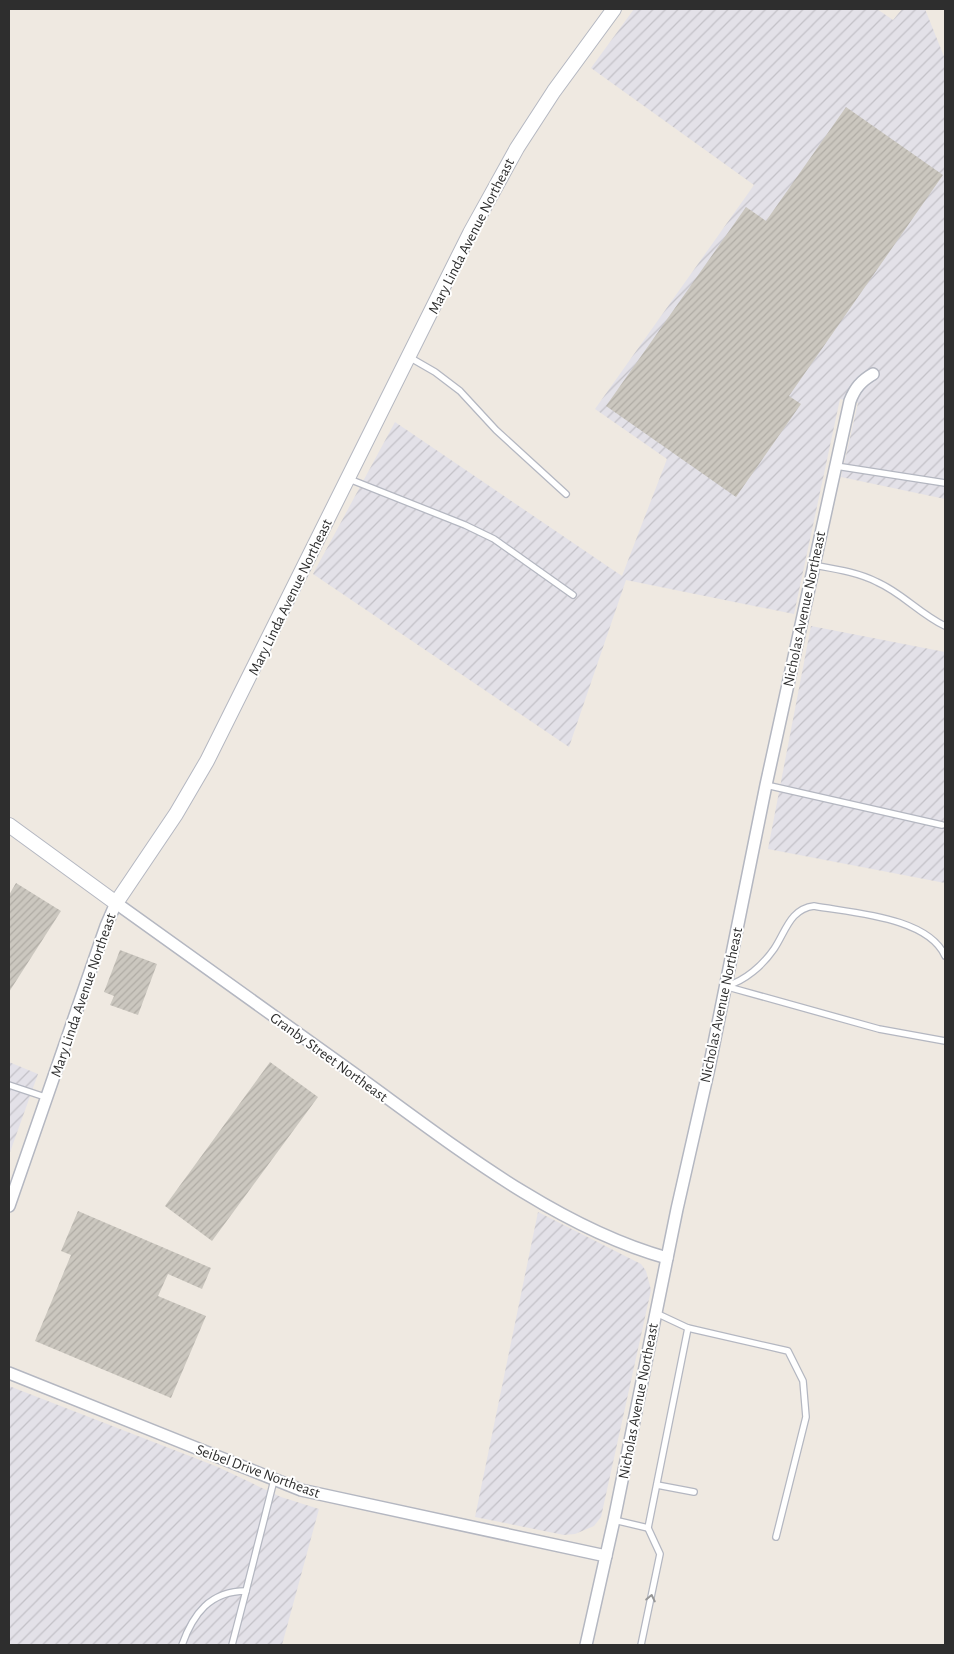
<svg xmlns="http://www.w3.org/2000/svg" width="954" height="1654" font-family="'Alegreya Sans',sans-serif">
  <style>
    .industrial { fill: url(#industrial-furrows) }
    .building { fill: url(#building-hatch) }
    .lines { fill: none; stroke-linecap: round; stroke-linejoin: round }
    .service-casing { stroke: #b4b7c1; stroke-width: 8 }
    .minor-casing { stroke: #b4b7c1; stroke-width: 14 }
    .tertiary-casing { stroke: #b4b7c1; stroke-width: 16 }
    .service { stroke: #fff; stroke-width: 5.5 }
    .minor { stroke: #fff; stroke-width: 11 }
    .tertiary { stroke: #fff; stroke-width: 14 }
    .oneway { stroke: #969696 }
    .labels { text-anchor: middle; stroke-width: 4; stroke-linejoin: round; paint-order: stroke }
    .street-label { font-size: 15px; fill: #2e2e2e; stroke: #fff }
  </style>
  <defs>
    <pattern id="industrial-furrows" width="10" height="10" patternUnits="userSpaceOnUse" patternTransform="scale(1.25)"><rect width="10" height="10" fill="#e3e1e8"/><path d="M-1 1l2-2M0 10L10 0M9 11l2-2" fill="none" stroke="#c3c1c7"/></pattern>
    <pattern id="building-hatch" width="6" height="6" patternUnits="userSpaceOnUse" patternTransform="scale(1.25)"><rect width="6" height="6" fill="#cbc7bf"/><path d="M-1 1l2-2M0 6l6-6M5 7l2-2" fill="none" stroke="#afaba4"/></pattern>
  </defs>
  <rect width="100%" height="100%" fill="#efe9e1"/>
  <!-- industrial -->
  <g class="industrial">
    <polygon points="634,9 877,9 893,20 902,9 925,9 945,59 945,499 841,477 858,403 840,399 794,614 626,580 569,747 313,574 395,422 622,576 667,459 595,409 754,185 591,68"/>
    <polygon points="811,626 945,652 945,883 768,849"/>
    <polygon points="9,1062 38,1074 9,1155"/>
    <polygon points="538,1212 641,1264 646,1271 651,1290 601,1517 594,1526 575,1534 564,1535 475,1517"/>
    <polygon points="9,1386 218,1467 281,1497 319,1509 282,1645 9,1645"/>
  </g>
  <!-- building -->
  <g class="building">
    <polygon points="846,107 943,175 789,396 801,404 736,497 606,406 746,207 766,221"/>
    <polygon points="16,883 61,911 9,992 9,895"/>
    <polygon points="120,950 157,964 138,1015 110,1005 114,996 104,992"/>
    <polygon points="270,1062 318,1097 212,1241 165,1206"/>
    <polygon points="78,1211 211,1268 202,1289 168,1274 158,1296 206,1316 171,1398 35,1341 71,1255 61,1251"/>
  </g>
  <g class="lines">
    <!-- service casing -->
    <g class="service-casing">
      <g id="service">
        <polyline points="409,357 435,372 460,391 496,430 566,494"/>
        <polyline points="836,466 945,483"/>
        <polyline points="349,479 465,525 494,539 573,595"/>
        <path d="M813,565C835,569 857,572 877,582C902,593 920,614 945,626"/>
        <polyline points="766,785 942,825"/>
        <path d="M726,986C745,981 763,965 774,949C786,931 790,909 814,906C852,913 928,917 945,956"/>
        <polyline points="728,987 879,1029 945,1041"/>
        <polyline points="9,1085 48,1098"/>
        <polyline points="688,1328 788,1351 803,1381 806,1417 776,1537"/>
        <polyline points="657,1485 694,1492"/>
        <polyline points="614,1520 648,1528 688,1328 656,1313"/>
        <polyline points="246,1591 274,1480"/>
        <path d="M182,1645C193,1614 210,1591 246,1591L232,1645"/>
        <polyline points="641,1645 660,1554 648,1528"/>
      </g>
    </g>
    <!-- minor casing -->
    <g class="minor-casing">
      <g id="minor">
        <path d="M9,1206L106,926L116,903C194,959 272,1015 349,1070C445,1139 552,1226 667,1258"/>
        <polyline points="9,1373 301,1490 606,1556"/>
        <path d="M586,1645L614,1520L677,1209L709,1068L766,785L850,401C855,388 861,381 873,374"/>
      </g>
    </g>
    <!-- tertiary casing -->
    <g class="tertiary-casing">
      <polyline id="tertiary" points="9,825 116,903 176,814 207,761 470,233 517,148 554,91 614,9"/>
    </g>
    <!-- service -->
    <use href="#service" class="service"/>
    <!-- minor -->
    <use href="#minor" class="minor"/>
    <!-- tertiary -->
    <use href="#tertiary" class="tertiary"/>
  </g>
  <!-- one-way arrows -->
  <defs><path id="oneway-chevron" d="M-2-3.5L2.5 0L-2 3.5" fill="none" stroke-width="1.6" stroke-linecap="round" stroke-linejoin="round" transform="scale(1.25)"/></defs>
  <use class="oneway" href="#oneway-chevron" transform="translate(651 1598) rotate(-78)"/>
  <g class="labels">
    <!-- street labels -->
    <g class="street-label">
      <text transform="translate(471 236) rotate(-63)" y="5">Mary Linda Avenue Northeast</text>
      <text transform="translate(290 597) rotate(-64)" y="5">Mary Linda Avenue Northeast</text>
      <text transform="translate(804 609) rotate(-78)" y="5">Nicholas Avenue Northeast</text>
      <text transform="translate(83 995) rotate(-71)" y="5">Mary Linda Avenue Northeast</text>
      <text transform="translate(721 1005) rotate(-78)" y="5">Nicholas Avenue Northeast</text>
      <text transform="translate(329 1057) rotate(36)" y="5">Granby Street Northeast</text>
      <text transform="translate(638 1401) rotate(-79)" y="5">Nicholas Avenue Northeast</text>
      <text transform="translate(258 1471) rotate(20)" y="5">Seibel Drive Northeast</text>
    </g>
  </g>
  <!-- border -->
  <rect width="954" height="1654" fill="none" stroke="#2e2e2e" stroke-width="20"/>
</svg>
